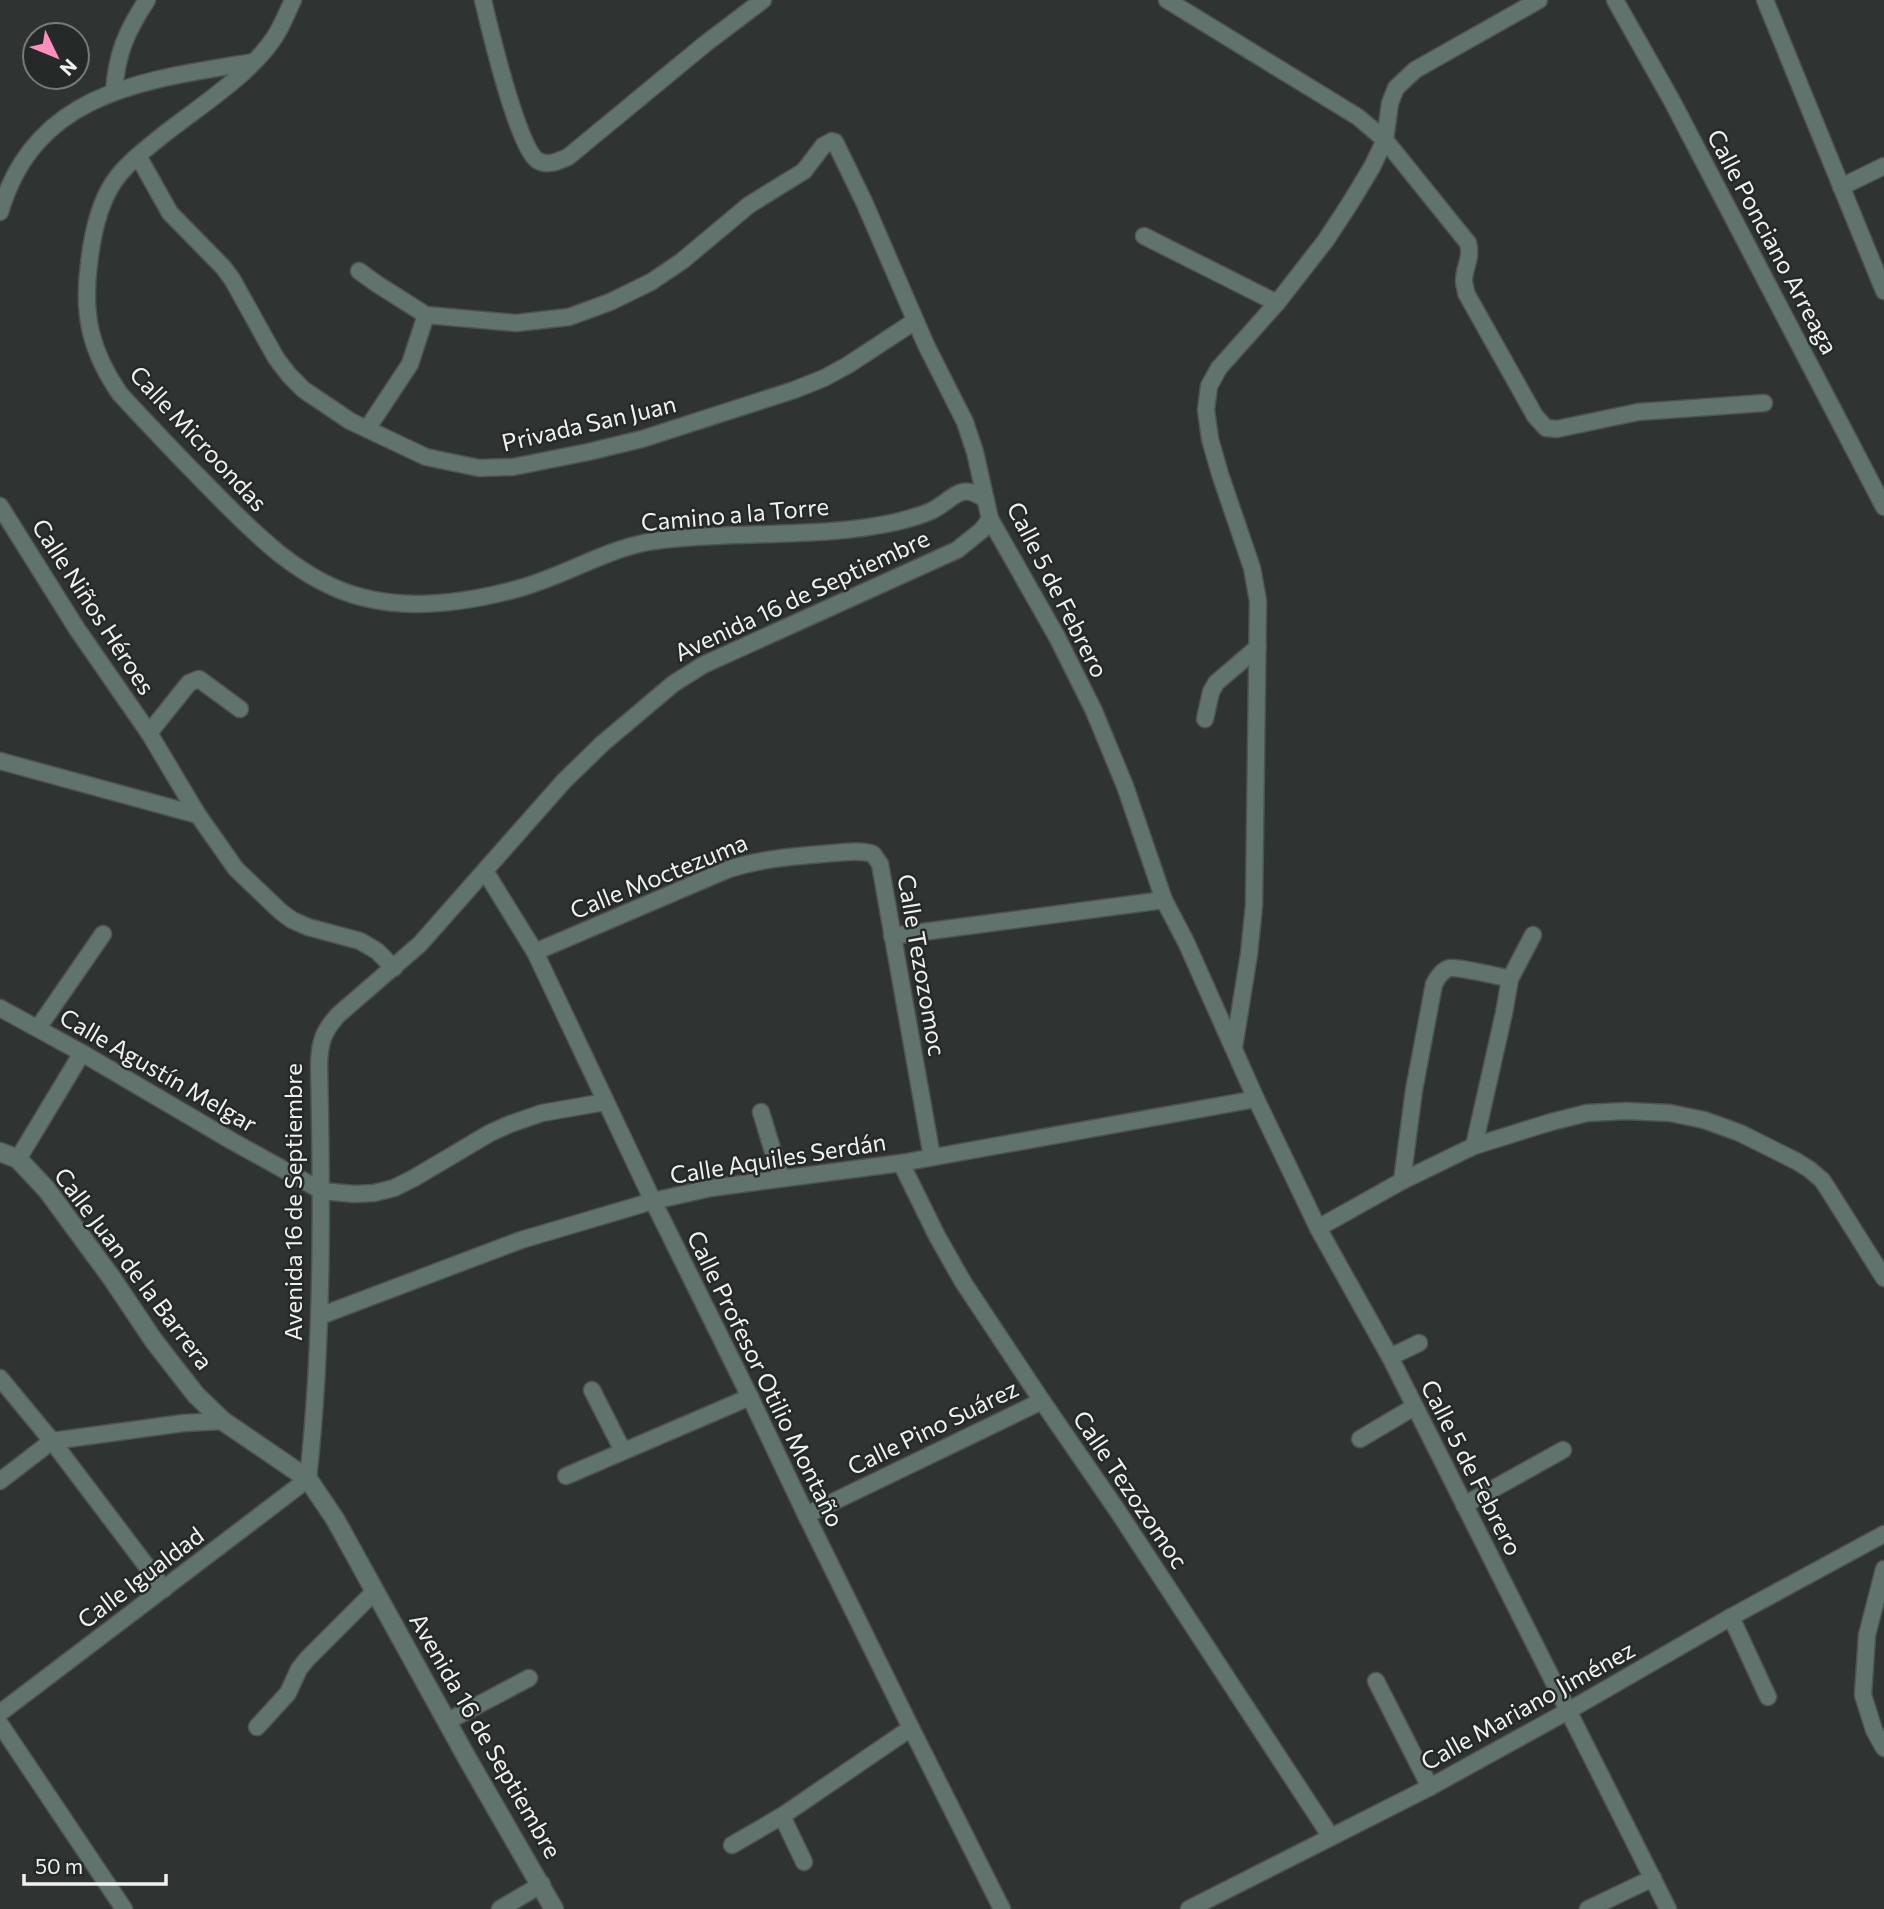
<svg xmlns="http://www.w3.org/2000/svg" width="1884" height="1909" font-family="Commissioner,sans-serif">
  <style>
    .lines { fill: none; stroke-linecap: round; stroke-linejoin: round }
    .minor-casing { stroke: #4e5251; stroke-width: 19 }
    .tertiary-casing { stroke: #4e5251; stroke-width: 21 }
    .minor { stroke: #60746d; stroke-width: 16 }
    .tertiary { stroke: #60746d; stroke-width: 18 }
    .labels { text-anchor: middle; stroke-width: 5; stroke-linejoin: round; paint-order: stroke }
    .street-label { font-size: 24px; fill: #eff2f1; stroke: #252a28 }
  </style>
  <rect width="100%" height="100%" fill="#2f3432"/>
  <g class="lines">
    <!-- minor casing -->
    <g class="minor-casing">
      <g id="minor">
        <path d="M293,0C287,13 282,26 274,38C249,76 194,110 158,139C142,152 124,166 113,183C98,206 92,237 89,264C82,315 91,352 120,394C147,423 173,451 201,479C246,525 296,580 361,597C410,610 464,603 513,590C559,579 601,551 648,542C670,538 693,537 716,536C775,533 838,535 896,522C908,519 920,516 931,511C954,500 960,480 986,500"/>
        <path d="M483,0C489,26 518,148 537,160C547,167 558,161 568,157L705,44L763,0"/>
        <path d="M1167,0L1358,117L1385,140L1468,243C1472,259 1464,267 1464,281C1464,285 1466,289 1466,293L1535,416L1546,428L1557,429L1638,412L1764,403"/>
        <polyline points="1615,0 1672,101 1884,507"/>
        <polyline points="1765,0 1884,291"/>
        <path d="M114,91C117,53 126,32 147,0"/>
        <polyline points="138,156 170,213 223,267 232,279 276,358 289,375 304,390 350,421 426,457 479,468 513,467 588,452 642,439 794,390 824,378 848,365 915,321"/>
        <polyline points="1841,187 1884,166"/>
        <path d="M0,212C36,90 146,80 253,62"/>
        <polyline points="1144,236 1277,303"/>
        <polyline points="359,271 377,284 426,315 516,323 569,317 610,302 651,282 682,261 749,205 804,171 823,146 832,141 835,142 865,204 926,345 965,422 975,452 990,519 1057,637 1094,711 1125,786 1164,900 1186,942 1256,1099 1318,1228 1390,1357 1668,1909"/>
        <polyline points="367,429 410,364 426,315"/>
        <polyline points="0,506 77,629 149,733 198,815 236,869 280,911 292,920 308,927 360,941 377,951 394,968"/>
        <polyline points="1205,719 1211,692 1216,683 1258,647"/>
        <polyline points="149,733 189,683 199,679 240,709"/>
        <polyline points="0,761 198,815"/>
        <polyline points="485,871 535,952 653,1201 750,1397 806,1515 911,1728 1002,1909"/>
        <polyline points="892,936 1164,900"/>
        <path d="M535,952L729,869C764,858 798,856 834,853C847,852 861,850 873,854L880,864L932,1157"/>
        <polyline points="0,1008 82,1053 232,1141 322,1191 354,1194 374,1193 394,1188 414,1178 490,1133 510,1124 542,1113 605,1102"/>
        <polyline points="38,1028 103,934"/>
        <polyline points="1234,1047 1249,954 1254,905 1258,601 1252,568 1220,474 1210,439 1206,410 1209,386 1219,368 1277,303 1326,240 1349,205 1372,167 1385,140 1390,103 1396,88 1415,70 1539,0"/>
        <polyline points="761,1112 781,1178"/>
        <polyline points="1474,1146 1504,1013 1510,979 1533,935"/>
        <polyline points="18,1159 82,1053"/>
        <polyline points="901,1163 937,1236 963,1282 1042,1401 1117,1510 1331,1837"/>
        <path d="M1402,1181L1414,1090L1434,984C1438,977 1442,970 1450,968C1458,967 1499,976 1510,979"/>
        <polyline points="1318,1228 1402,1181 1474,1146 1551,1122 1587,1113 1626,1111 1670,1113 1704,1120 1740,1133 1796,1161 1809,1169 1822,1180 1828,1189 1884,1278"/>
        <polyline points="320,1316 521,1240 653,1201 711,1188 901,1163 1256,1099"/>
        <polyline points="1390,1357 1419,1343"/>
        <polyline points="0,1378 52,1441 164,1589"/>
        <polyline points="592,1390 623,1451"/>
        <polyline points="1360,1439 1414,1407"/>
        <polyline points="566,1476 750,1397"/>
        <polyline points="0,1481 52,1441 184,1423 223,1421"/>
        <polyline points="1464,1505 1563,1450"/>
        <polyline points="806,1515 1042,1401"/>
        <polyline points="1884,1569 1867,1635 1863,1695 1874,1730 1884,1748"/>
        <polyline points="1731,1617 1768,1697"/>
        <polyline points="1376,1681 1430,1787"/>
        <path d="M0,1713L308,1479C323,1341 322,1202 319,1064C320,1041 323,1032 338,1015L420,944L564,781L602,744L673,684L703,665L957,550L982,530L990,519"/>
        <polyline points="448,1721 529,1678"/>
        <polyline points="0,1724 124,1909"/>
        <polyline points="257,1727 288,1693 299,1669 307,1659 375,1591"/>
        <polyline points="782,1816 804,1862"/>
        <polyline points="732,1845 782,1816 911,1728"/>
        <polyline points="500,1909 542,1884"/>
        <polyline points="1189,1909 1430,1787 1568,1711 1731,1617 1884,1534"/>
        <polyline points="1588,1909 1653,1878"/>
      </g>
    </g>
    <!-- tertiary casing -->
    <g class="tertiary-casing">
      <polyline id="tertiary" points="0,1152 18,1159 47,1190 111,1277 154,1341 196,1395 223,1421 308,1479 335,1519 467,1758 554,1909"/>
    </g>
    <!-- minor -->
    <use href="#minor" class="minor"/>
    <!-- tertiary -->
    <use href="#tertiary" class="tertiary"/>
  </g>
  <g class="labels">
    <!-- street labels -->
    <g class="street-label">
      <text transform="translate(1772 242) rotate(62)" y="8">Calle Ponciano Arreaga</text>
      <text transform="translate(589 424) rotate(-13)" y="8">Privada San Juan</text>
      <text transform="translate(198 439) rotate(47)" y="8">Calle Microondas</text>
      <text transform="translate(735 515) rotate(-5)" y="8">Camino a la Torre</text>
      <text transform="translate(1057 590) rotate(63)" y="8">Calle 5 de Febrero</text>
      <text transform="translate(802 596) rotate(-25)" y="8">Avenida 16 de Septiembre</text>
      <text transform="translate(93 607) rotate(57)" y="8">Calle Niños Héroes</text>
      <text transform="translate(659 877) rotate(-22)" y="8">Calle Moctezuma</text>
      <text transform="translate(921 965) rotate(80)" y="8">Calle Tezozomoc</text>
      <text transform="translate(158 1071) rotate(30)" y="8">Calle Agustín Melgar</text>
      <text transform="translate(778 1159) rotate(-9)" y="8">Calle Aquiles Serdán</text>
      <text transform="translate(294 1202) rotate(-90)" y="8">Avenida 16 de Septiembre</text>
      <text transform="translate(133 1269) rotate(53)" y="8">Calle Juan de la Barrera</text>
      <text transform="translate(765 1379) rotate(64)" y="8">Calle Profesor Otilio Montaño</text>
      <text transform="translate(933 1428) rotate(-26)" y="8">Calle Pino Suárez</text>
      <text transform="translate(1471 1468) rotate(63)" y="8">Calle 5 de Febrero</text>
      <text transform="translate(1130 1490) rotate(56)" y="8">Calle Tezozomoc</text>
      <text transform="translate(141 1578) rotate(-37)" y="8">Calle Igualdad</text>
      <text transform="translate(1528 1706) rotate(-29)" y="8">Calle Mariano Jiménez</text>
      <text transform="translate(485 1736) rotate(60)" y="8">Avenida 16 de Septiembre</text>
    </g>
  </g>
  <!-- north arrow -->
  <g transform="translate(56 56) rotate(133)"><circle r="33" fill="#252a28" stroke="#767a78" stroke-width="2"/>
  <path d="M0-5L12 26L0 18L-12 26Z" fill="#fe8ebd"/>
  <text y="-10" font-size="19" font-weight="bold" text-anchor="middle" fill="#eff2f1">N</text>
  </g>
  <!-- scale -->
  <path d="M24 1874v10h142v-10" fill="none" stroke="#eff2f1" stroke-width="3.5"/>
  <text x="35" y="1874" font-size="21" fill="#eff2f1" stroke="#252a28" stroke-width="5" paint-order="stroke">50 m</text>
</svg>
